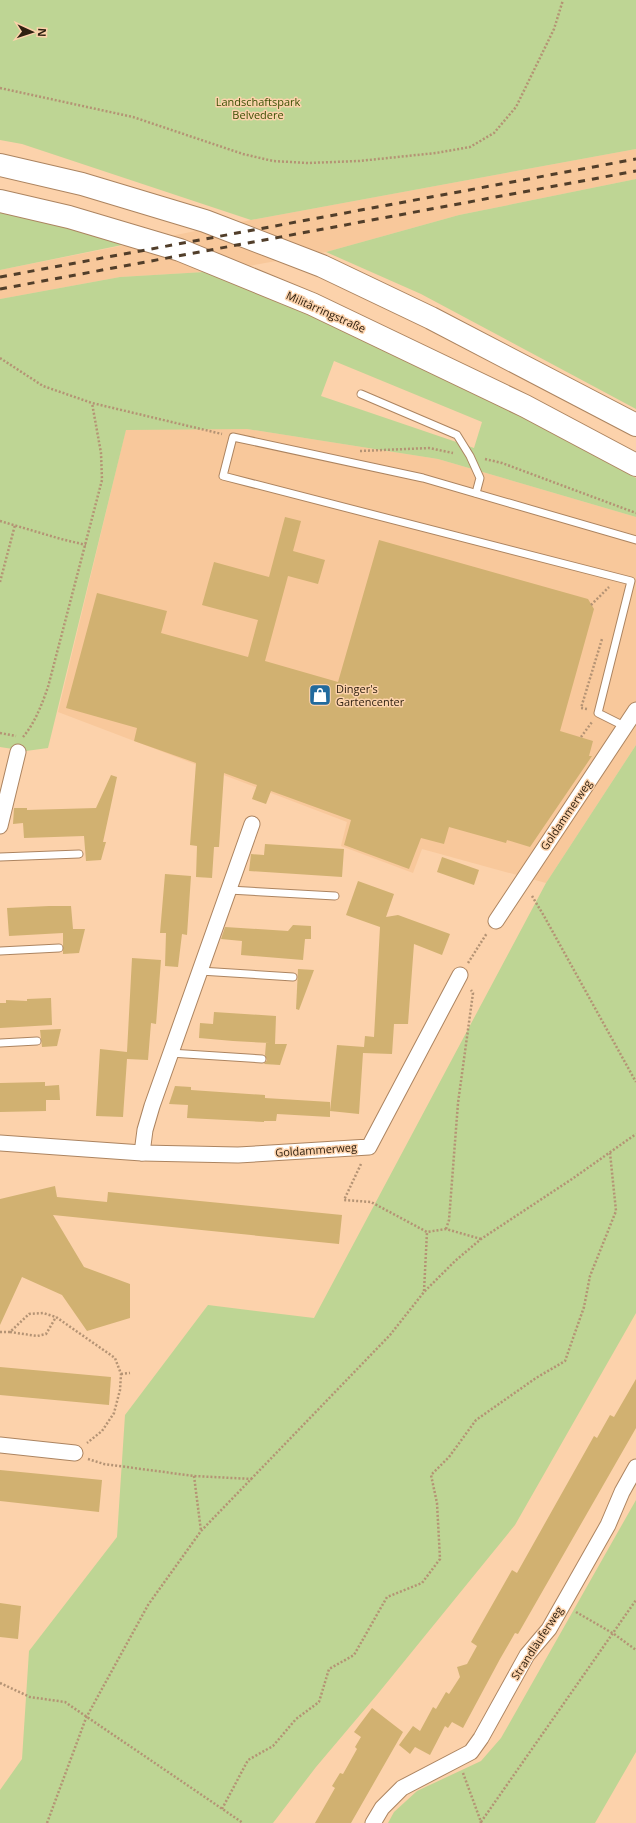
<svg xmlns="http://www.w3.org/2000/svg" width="636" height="1823" font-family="'Open Sans',sans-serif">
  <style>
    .built { fill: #f8c89b }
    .green { fill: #bed594; fill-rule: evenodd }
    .building { fill: #d1b171 }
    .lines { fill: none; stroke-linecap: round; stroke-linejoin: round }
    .service-casing { stroke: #ac8460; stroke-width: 9 }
    .minor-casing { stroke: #ac8460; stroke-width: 17 }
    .primary-casing { stroke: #ac8460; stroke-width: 24 }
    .path { stroke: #b49374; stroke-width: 2.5; stroke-dasharray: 2 2; stroke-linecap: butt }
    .service { stroke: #fff; stroke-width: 7 }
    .minor { stroke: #fff; stroke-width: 15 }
    .primary { stroke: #fff; stroke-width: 22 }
    .rail { stroke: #513e2a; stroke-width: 3; stroke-dasharray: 7 7; stroke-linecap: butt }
    .labels { text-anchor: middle; stroke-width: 3; stroke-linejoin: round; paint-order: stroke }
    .park-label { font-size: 11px; fill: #3b4f04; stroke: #fcd2ab }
    .street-label { font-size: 11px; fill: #2f2010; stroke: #fcd2ab }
    .poi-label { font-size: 11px; fill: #2f2010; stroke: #fcd2ab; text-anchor: start }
  </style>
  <rect width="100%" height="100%" fill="#fcd2ab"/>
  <!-- built -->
  <g class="built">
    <polygon points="636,149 636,179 459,215 326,252 221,271 120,277 0,299 0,270 251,220"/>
    <polygon points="126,429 247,429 438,459 636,517 636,745 546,883 422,849 413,873 341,846 347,822 58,712"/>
  </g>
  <!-- green -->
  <g class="green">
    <polygon points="0,0 636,0 636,149 251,220 22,144 0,140"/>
    <polygon points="636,179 636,409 421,294 326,252 459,215"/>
    <polygon points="0,211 35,218 127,244 0,270"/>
    <path d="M221,271L512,411L636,478V517L438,459L247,429L126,430L48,748L26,751L0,747V299L120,277ZM334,361L482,422L474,448L321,396Z"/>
    <polygon points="636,745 636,1313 515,1525 376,1696 316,1767 273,1823 0,1823 0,1790 22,1759 29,1651 117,1537 125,1415 208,1305 314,1318 546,883"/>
    <polygon points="636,1500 636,1752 595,1823 388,1823 394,1812 417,1791 481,1761 501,1738"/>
  </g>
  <!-- building -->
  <g class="building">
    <polygon points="285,517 301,521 293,551 325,560 318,584 288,576 265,661 338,682 379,540 588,599 594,609 560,731 593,741 589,756 592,756 530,847 507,840 506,843 449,827 444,844 421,838 409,869 344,845 351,820 271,791 266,804 252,799 257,785 224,773 219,847 214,847 212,878 196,877 197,846 190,845 196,763 134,741 137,728 66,708 97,593 167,611 161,633 248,657 258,620 202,605 214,562 269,577"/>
    <polygon points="111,775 117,777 103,842 106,842 101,860 86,861 84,836 24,838 23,823 13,824 14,808 27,808 27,810 96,808"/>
    <polygon points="265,844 344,849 342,877 249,871 251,854 264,855"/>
    <polygon points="442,857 479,870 474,885 437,872"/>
    <polygon points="165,874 191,876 187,935 182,934 178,967 165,966 166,933 160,933"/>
    <polygon points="358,881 394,894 386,917 398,915 450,934 442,955 414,944 408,1024 394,1024 392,1054 363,1053 359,1114 330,1111 337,1045 364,1047 365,1036 374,1037 380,927 346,915"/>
    <polygon points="49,906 71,906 73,929 85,929 79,953 63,954 63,933 9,936 7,908"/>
    <polygon points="293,925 311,926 311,939 305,939 303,960 241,955 242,941 221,939 225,927 288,931"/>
    <polygon points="132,958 161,960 156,1024 151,1023 148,1060 127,1059 123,1117 96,1116 100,1049 127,1052"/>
    <polygon points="298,969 314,970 299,1010 296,1009"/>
    <polygon points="51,998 52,1025 0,1028 0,1003 6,1003 6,1000 27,1001 27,999"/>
    <polygon points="214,1012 276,1016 275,1044 287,1044 280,1065 264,1064 267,1060 265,1055 266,1043 270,1043 233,1041 199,1038 200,1023 213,1024"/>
    <polygon points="61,1029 57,1046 42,1047 40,1030"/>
    <polygon points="45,1082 45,1086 59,1085 60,1100 46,1100 46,1111 0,1112 0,1083"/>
    <polygon points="175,1086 191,1087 191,1090 265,1095 265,1098 330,1102 330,1117 277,1114 276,1121 264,1121 264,1122 187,1118 188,1105 169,1104"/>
    <polygon points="55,1186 57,1197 107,1202 108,1192 342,1215 339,1244 53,1215 84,1267 130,1284 130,1318 87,1331 62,1295 22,1277 0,1325 0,1199"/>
    <polygon points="0,1367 111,1377 109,1405 0,1395"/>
    <polygon points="636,1379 636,1428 518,1634 515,1633 500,1659 463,1728 452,1722 448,1728 445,1726 430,1755 415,1747 410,1754 399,1745 413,1726 420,1731 433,1707 436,1709 446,1692 449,1694 460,1677 457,1667 467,1664 477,1646 471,1642 512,1570 517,1573 594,1436 597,1438 610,1415 614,1417"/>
    <polygon points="0,1470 102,1480 99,1512 0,1501"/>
    <polygon points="0,1603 21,1606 18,1639 0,1637"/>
    <polygon points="372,1708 403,1732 351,1823 315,1823 335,1788 332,1786 340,1773 343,1774 357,1749 355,1747 361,1737 354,1732"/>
  </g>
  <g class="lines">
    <!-- service casing -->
    <g class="service-casing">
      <g id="service">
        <polyline points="361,394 457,435 470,456 480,478 476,493"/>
        <polyline points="624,726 598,713 631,581 223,476 233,437 423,478 636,540"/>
        <polyline points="0,857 79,854"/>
        <polyline points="229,890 335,896"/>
        <polyline points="0,951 59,948"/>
        <polyline points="200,971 293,977"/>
        <polyline points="0,1043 37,1041"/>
        <polyline points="170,1053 262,1059"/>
      </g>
    </g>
    <!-- minor casing -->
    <g class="minor-casing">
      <g id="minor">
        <polyline points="0,826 18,752"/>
        <polyline points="496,921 636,710"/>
        <polyline points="0,1143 142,1153 238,1155 369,1147 460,975"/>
        <polyline points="142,1153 145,1130 152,1106 252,824"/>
        <polyline points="0,1445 75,1453"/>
        <polyline points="373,1823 382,1808 402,1788 471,1752 481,1738 527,1655 549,1629 608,1525 622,1492 636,1467"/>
      </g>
    </g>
    <!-- primary casing -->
    <g class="primary-casing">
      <g id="primary">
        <polyline points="0,165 82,184 205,221 322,266 431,318 636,425"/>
        <polyline points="0,201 69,217 180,250 312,304 525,406 636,465"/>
      </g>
    </g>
    <!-- path -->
    <g class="path">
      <polyline points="0,88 133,117 243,154 273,161 308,163 359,161 436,153 470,147 494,133 516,107 554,29 563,0"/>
      <polyline points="0,358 43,386 92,403 222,434"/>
      <polyline points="360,451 429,448 453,453"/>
      <polyline points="485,459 502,463 636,513"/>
      <polyline points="0,521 61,539 86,545"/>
      <polyline points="0,582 15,525"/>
      <polyline points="591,605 609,587"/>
      <polyline points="587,709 581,708 602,639"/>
      <polyline points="0,733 16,736"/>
      <path d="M23,737C35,723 42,704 48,687L102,480L101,453L92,403"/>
      <polyline points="581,737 592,722"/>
      <polyline points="532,896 544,916 636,1082"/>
      <polyline points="468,963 487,933"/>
      <polyline points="361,1164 344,1200 371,1202 427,1232 446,1229 481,1239"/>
      <polyline points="446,1229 449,1220 458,1103 473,993 471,990"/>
      <polyline points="424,1291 427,1232"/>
      <polyline points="0,1332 10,1332 29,1314 43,1313 56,1317 115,1358 121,1374 120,1390 114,1413 102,1431 87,1443"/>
      <polyline points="10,1332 37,1336 46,1334 56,1317"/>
      <polyline points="121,1374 130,1373"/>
      <polyline points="88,1459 104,1464 194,1476 252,1479"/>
      <polyline points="194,1476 201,1531"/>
      <polyline points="576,1612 614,1634 636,1650"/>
      <polyline points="0,1683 30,1697 65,1702 243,1823"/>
      <polyline points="463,1773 481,1822 480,1823"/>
      <polyline points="222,1809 248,1760 273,1746 296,1719 319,1702 329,1669 354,1655 387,1597 422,1583 440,1559 437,1503 431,1475 449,1457 476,1420 536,1378 565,1361 584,1307 590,1276 616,1211 610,1153"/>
      <polyline points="481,1822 636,1600"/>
      <polyline points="47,1823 86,1718 148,1605 201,1531 390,1335 424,1292 455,1261 481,1239 572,1179 636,1134"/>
    </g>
    <!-- service -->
    <use href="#service" class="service"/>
    <!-- minor -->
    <use href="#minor" class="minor"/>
    <!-- primary -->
    <use href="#primary" class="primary"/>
    <!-- rail -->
    <g class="rail">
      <polyline points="0,277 636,159"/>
      <polyline points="0,289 636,171"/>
    </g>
  </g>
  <!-- icons -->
  <defs>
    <g id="shop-square" transform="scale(1.15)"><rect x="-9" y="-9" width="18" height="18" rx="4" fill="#216a9d" stroke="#fcd2ab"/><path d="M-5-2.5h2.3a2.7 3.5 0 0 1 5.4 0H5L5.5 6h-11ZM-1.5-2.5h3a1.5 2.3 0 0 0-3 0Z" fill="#fff"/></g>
  </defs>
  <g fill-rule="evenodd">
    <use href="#shop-square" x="320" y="695"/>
  </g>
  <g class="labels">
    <!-- park labels -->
    <g class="park-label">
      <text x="258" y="106">Landschaftspark<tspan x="258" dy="13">Belvedere</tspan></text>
    </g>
    <!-- street labels -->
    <g class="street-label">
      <text transform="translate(326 312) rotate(24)" y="4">Militärringstraße</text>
      <text transform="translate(566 815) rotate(-56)" y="4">Goldammerweg</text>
      <text transform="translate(316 1150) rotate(-4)" y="4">Goldammerweg</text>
      <text transform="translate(537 1643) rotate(-57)" y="4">Strandläuferweg</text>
    </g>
    <!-- poi labels -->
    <g class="poi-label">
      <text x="336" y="693">Dinger's<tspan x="336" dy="13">Gartencenter</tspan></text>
    </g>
  </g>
  <!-- north arrow -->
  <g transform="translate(32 32) rotate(93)" stroke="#fcd2ab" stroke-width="3" paint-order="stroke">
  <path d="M0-3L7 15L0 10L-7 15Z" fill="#2f2010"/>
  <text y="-6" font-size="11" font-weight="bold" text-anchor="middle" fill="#2f2010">N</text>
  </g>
</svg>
